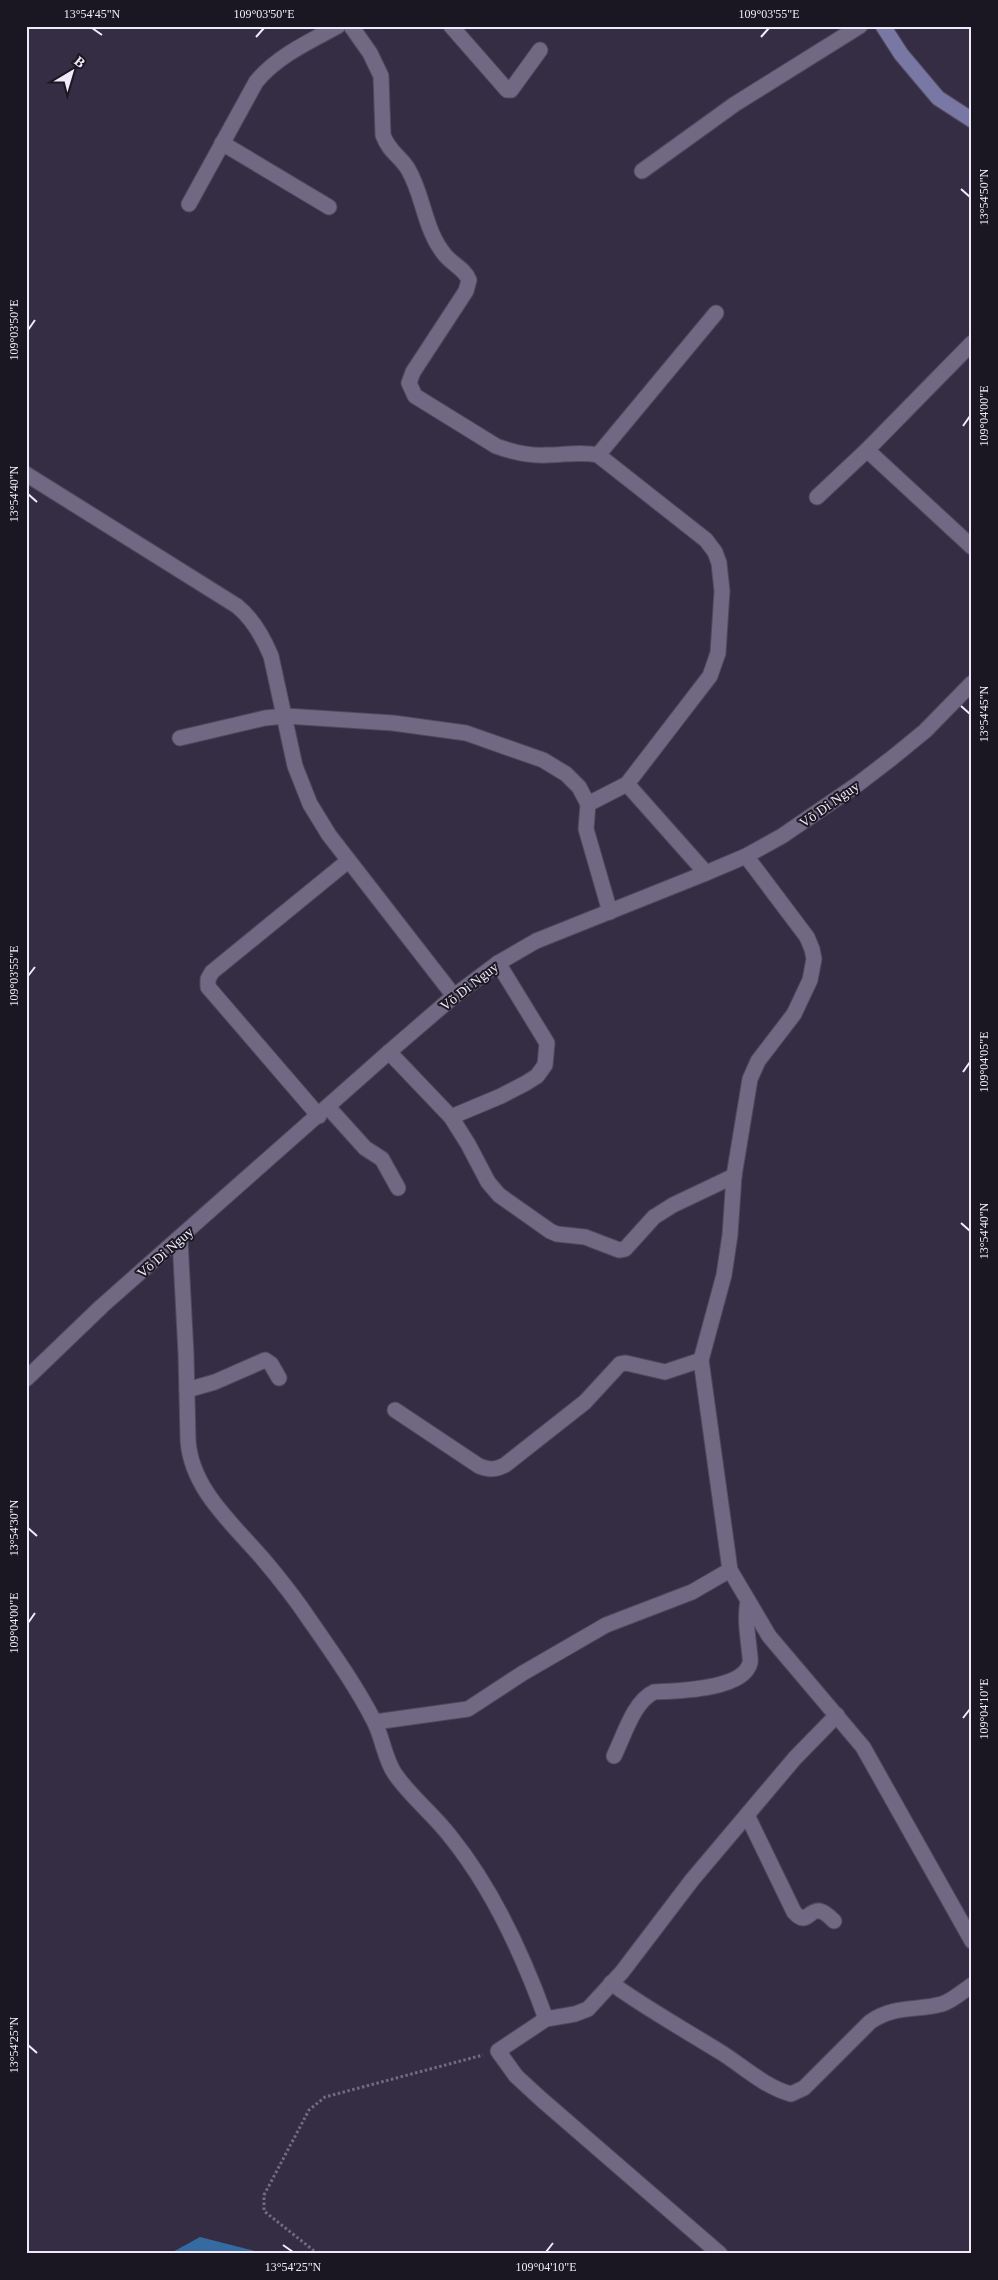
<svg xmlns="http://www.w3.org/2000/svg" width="998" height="2280" font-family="Georgia,serif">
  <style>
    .water { fill: #356ba0 }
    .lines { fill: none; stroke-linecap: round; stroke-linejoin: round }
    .street-casing { stroke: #50485c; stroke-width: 17 }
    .secondary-casing { stroke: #50485c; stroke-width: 17 }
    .path { stroke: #736c80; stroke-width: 3; stroke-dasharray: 2.5 2.5; stroke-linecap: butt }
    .street { stroke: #716883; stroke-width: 15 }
    .secondary { stroke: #7977a3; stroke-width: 15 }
    .ticks { fill: none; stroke: #f0ebfa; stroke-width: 2 }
    .labels { text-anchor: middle; stroke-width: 4; stroke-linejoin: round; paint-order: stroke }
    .street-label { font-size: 14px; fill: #f0ebfa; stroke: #1b1722 }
    .neatline { fill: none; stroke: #f0ebfa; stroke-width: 2 }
    .ticks-label { font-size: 12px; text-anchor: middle; fill: #f0ebfa }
  </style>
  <rect width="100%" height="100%" fill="#352d44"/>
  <!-- water -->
  <polygon class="water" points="200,2237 267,2254 169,2254"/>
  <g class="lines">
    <!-- street casing -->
    <g class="street-casing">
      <g id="street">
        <path d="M351,26L370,53L381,76L383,135C389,152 400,156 408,169C424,196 424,230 445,255C452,264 465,269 469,280L466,291L413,372L409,383L415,396L496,446C512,452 530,456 547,455C564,455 581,451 598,455L706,540L715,552L719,563L722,591L718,653L710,676L627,784L588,804"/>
        <polyline points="451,26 507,90 511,90 540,50"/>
        <polyline points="222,143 329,207"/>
        <polyline points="642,171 735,104 860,26"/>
        <path d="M189,204L256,82C277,56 309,42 338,26"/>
        <polyline points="867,450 972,547"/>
        <polyline points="598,455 716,313"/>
        <path d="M26,474L237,606C253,619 263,637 271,656L295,766L310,804L329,835L454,996"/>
        <polyline points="817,497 867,450 972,343"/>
        <polyline points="180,738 265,718 286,716 393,723 466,733 543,760 566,774 579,787 588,804 586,829 610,912"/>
        <polyline points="627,784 706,873"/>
        <polyline points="746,856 807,937 812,949 814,959 810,980 794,1014 758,1061 750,1079 734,1176 730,1235 724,1275 701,1360 730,1570 769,1636 863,1747 972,1941"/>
        <polyline points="389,1052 451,1117 468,1144 488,1182 499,1195 550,1231 557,1234 585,1237 619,1250 625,1249 654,1217 673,1205 734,1176"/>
        <polyline points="328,1107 365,1148 382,1159 398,1188"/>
        <polyline points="319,1116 208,987 208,979 212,972 348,861"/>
        <polyline points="451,1117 501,1096 526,1083 537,1076 545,1065 547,1043 498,963"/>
        <path d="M180,1239L186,1354L188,1440C191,1489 233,1524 263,1559C279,1578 295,1598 309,1619C332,1652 356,1686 374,1721C383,1738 384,1758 395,1774C410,1796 433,1814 450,1836C493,1889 523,1955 546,2019"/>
        <polyline points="26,1379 102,1306 389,1052 454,996 498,963 536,941 706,873 746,856 782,836 858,784 892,758 925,731 972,683"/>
        <polyline points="187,1390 215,1382 265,1360 271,1364 279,1378"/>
        <path d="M395,1410L479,1466C489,1470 495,1470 505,1465L585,1402L620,1364L626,1363L665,1372L701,1360"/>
        <polyline points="375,1722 468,1709 523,1673 606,1625 692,1592 730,1570"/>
        <path d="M614,1756C624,1736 633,1702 654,1692C677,1691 743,1690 750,1663C751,1658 749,1652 749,1647C747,1631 745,1616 748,1601"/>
        <path d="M747,1815L794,1912C807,1927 808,1909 820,1911C825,1912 831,1918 834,1921"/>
        <path d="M611,1983C647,2009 685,2030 722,2053C744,2067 765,2087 791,2094L804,2088L870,2022C894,2005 916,2011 942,2004C952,2001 963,1991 972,1985"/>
        <polyline points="720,2254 541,2099 516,2076 498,2051 546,2019 575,2014 588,2009 622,1972 692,1880 795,1758 837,1715"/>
      </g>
    </g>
    <!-- secondary casing -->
    <g class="secondary-casing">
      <polyline id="secondary" points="883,26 901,54 938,98 972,120"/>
    </g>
    <!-- path -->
    <polyline class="path" points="318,2254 264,2211 264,2195 309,2110 325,2097 483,2055"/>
    <!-- street -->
    <use href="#street" class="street"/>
    <!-- secondary -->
    <use href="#secondary" class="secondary"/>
  </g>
  <!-- ticks -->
  <path class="ticks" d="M92,28L102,35M256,37L264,28M761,37L769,28M961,189L970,197M28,330L35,320M963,426L970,416M28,494L37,502M961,706L970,714M28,976L35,967M963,1072L970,1062M961,1223L970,1231M28,1528L37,1536M28,1623L35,1613M963,1718L970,1709M28,2045L37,2053M283,2245L293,2252M546,2252L553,2243"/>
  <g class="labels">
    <!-- street labels -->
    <g class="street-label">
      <text transform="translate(829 804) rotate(-35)" y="5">Võ Di Nguy</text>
      <text transform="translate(469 986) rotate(-38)" y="5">Võ Di Nguy</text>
      <text transform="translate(165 1252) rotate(-41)" y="5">Võ Di Nguy</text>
    </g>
  </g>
  <!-- border -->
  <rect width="998" height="2280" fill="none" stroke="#1b1722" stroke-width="55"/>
  <!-- north arrow -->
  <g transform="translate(72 72) rotate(38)" stroke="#1b1722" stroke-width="4" paint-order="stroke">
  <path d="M0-4L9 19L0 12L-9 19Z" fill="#f0ebfa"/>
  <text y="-8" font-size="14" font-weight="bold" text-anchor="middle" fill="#f0ebfa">B</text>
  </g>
  <rect x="28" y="28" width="942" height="2224" class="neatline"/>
  <g class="ticks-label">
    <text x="92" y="18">13°54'45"N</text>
    <text x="264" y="18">109°03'50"E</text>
    <text x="769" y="18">109°03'55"E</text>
    <text transform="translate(984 197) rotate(-90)" y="4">13°54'50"N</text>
    <text transform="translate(14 330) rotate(-90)" y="4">109°03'50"E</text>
    <text transform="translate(984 416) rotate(-90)" y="4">109°04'00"E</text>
    <text transform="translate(14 494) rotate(-90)" y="4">13°54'40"N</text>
    <text transform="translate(984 714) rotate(-90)" y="4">13°54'45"N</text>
    <text transform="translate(14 976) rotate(-90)" y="4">109°03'55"E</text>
    <text transform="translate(984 1062) rotate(-90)" y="4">109°04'05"E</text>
    <text transform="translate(984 1231) rotate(-90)" y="4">13°54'40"N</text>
    <text transform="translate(14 1528) rotate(-90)" y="4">13°54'30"N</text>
    <text transform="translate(14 1623) rotate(-90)" y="4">109°04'00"E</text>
    <text transform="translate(984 1709) rotate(-90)" y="4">109°04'10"E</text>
    <text transform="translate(14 2045) rotate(-90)" y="4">13°54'25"N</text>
    <text x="293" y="2271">13°54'25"N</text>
    <text x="546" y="2271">109°04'10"E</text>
  </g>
</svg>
